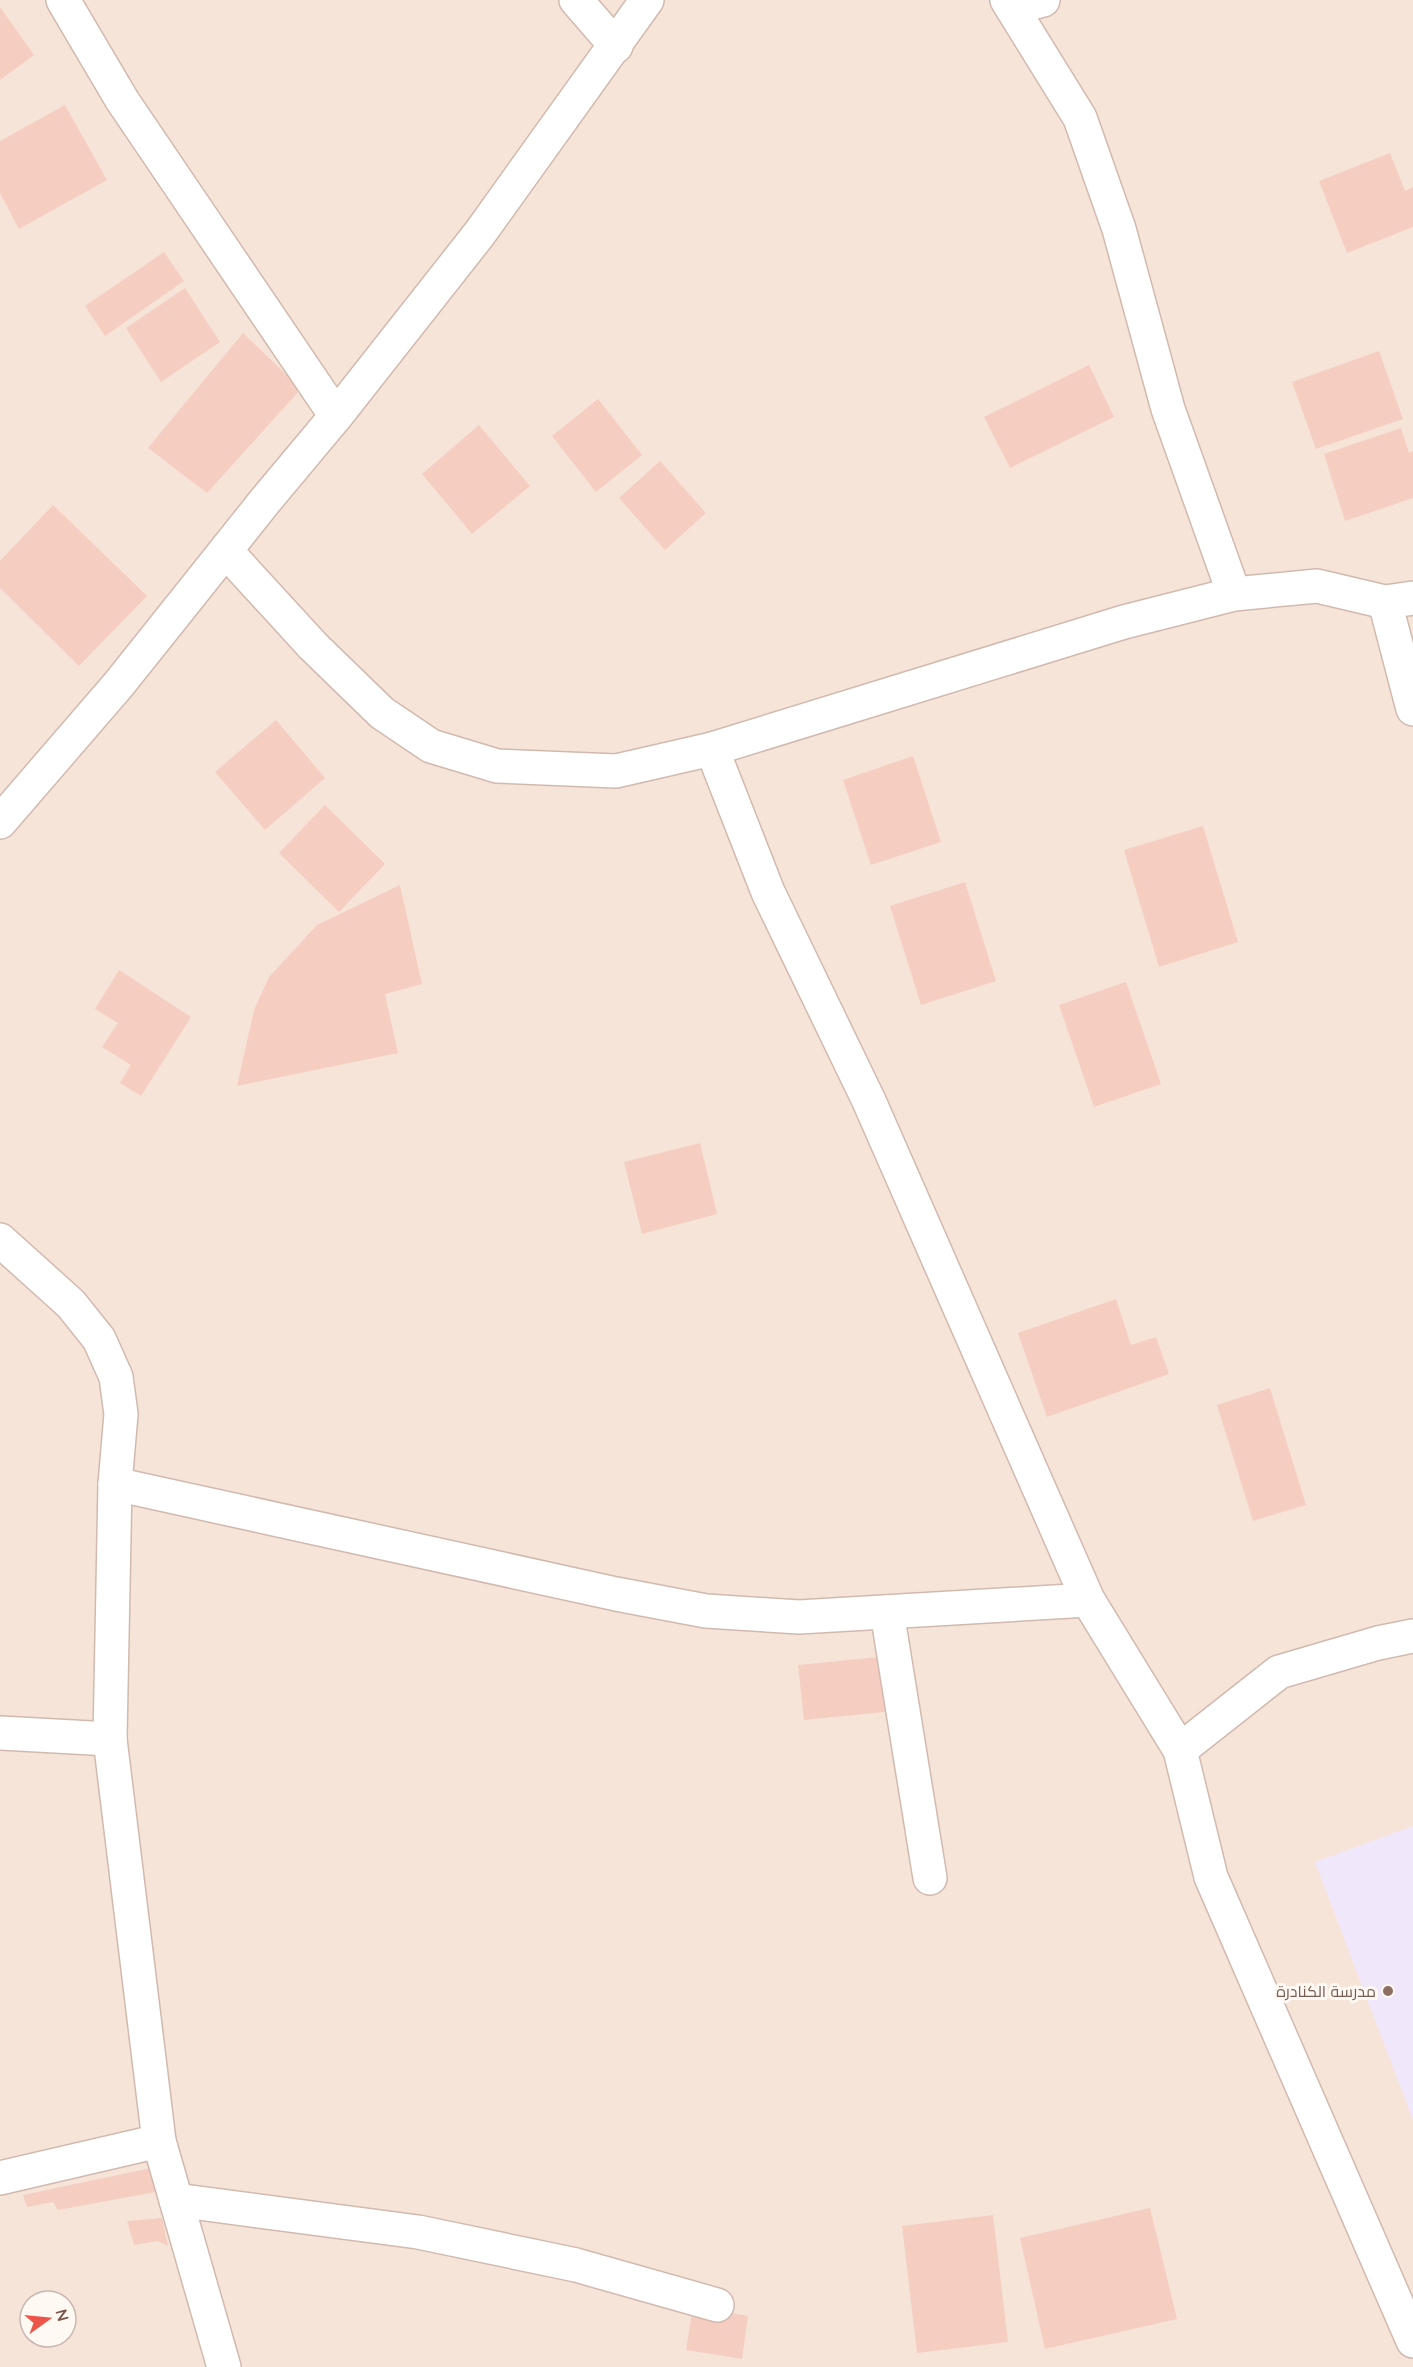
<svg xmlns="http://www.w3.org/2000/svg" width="1413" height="2367" font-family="Quicksand,Cairo,sans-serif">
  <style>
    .residential { fill: #f6e4d9; fill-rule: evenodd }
    .education { fill: #f1e7fb }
    .building { fill: #f5cec1 }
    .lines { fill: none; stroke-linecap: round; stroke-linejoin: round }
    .minor-casing { stroke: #d2b9af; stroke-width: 36 }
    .tertiary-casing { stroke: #d2b9af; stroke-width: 36 }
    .minor { stroke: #fff; stroke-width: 33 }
    .tertiary { stroke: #fff; stroke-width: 33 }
    .education-dot { fill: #8d6e63; stroke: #fff8f3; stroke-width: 2 }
    .labels { text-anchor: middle; stroke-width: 6; stroke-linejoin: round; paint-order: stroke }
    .education-label { font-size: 16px; fill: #785e54; stroke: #fff8f3; text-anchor: end }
  </style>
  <rect width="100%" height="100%" fill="#fef4eb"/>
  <!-- residential -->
  <path class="residential" d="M0,0H1413V2367H0ZM30,2301H66V2337H30Z"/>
  <!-- education -->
  <polygon class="education" points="1413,1826 1413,2120 1315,1862"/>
  <!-- building -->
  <g class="building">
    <polygon points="0,7 34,55 0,80"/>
    <polygon points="65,105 107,180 19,229 0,193 0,141"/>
    <polygon points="1390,153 1405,191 1413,187 1413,227 1347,253 1319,181"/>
    <polygon points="164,252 184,281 105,336 85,306"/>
    <polygon points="185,288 220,342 161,382 126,328"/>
    <polygon points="243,333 301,389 207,493 148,448"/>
    <polygon points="1379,351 1403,419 1316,449 1292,382"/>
    <polygon points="1089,365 1114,417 1010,468 984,417"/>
    <polygon points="598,399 642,455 596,492 552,436"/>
    <polygon points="479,425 530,486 472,534 422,474"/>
    <polygon points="1401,428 1409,453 1413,451 1413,498 1345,521 1324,454"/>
    <polygon points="660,461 706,513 665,550 619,498"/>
    <polygon points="53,505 147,596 79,666 0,588 0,561"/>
    <polygon points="276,720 325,778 265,830 215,772"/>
    <polygon points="913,756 941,842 871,865 843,780"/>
    <polygon points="325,805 385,864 339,912 279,853"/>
    <polygon points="1203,826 1238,942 1159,967 1124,850"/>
    <polygon points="965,882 996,981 921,1005 890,906"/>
    <polygon points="400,885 422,984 385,994 398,1053 237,1086 254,1010 269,977 317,925"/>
    <polygon points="119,970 191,1017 141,1096 120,1083 131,1065 102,1047 118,1023 95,1009"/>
    <polygon points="1126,982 1161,1084 1094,1107 1059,1005"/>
    <polygon points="700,1143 717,1214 642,1234 624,1162"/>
    <polygon points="1116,1299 1131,1345 1156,1337 1169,1374 1047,1417 1018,1333"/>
    <polygon points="1270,1388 1306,1505 1253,1521 1217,1405"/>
    <polygon points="879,1657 885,1712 804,1720 798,1665"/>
    <polygon points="156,2167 161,2191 58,2210 53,2202 27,2207 23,2195"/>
    <polygon points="1150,2208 1177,2319 1045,2349 1020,2238"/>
    <polygon points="993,2215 1008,2342 917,2353 902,2226"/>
    <polygon points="162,2218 168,2246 158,2241 134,2245 127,2221"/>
    <polygon points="693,2306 748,2316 742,2359 686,2350"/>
  </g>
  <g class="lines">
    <!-- minor casing -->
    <g class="minor-casing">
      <g id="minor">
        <polyline points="63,0 122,100 336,416"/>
        <polyline points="576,0 616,46"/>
        <polyline points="1007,0 1080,118 1119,229 1168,409 1234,594"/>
        <polyline points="1012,8 1043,0"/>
        <polyline points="226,551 313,646 382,713 431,746 497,766 616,771 712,749 768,892 869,1101 1088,1600 1180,1750"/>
        <polyline points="1385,602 1413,709"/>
        <polyline points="712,749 1124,622 1234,594 1317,586 1385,602 1413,598"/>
        <polyline points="0,1240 71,1304 99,1339 116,1377 121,1414 115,1484 110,1739 159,2141 224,2367"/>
        <polyline points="115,1484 616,1594 706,1611 799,1617 1088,1600"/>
        <polyline points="887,1612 930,1878"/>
        <polyline points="0,1733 110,1739"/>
        <polyline points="0,2178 159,2141"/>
        <polyline points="176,2200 418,2232 576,2265 717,2305"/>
      </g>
    </g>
    <!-- tertiary casing -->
    <g class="tertiary-casing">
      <g id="tertiary">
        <polyline points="0,822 119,684 265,501 336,416 480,233 647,0"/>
        <polyline points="1413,1636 1378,1643 1279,1672 1180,1750 1211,1877 1413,2341"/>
      </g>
    </g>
    <!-- minor -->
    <use href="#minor" class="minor"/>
    <!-- tertiary -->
    <use href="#tertiary" class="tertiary"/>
  </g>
  <!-- markers -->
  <circle class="education-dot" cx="1388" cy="1991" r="6"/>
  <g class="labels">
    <!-- education labels -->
    <g class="education-label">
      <text x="1376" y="1997">مدرسة الكنادرة</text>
    </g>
  </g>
  <!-- north arrow -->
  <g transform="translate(48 2319) rotate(75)"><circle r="28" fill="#fff8f3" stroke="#cbb7b0" stroke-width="1.5"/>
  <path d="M0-4.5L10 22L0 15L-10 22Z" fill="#ee554a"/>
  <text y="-9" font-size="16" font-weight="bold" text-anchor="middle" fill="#7c554b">N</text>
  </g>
</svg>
